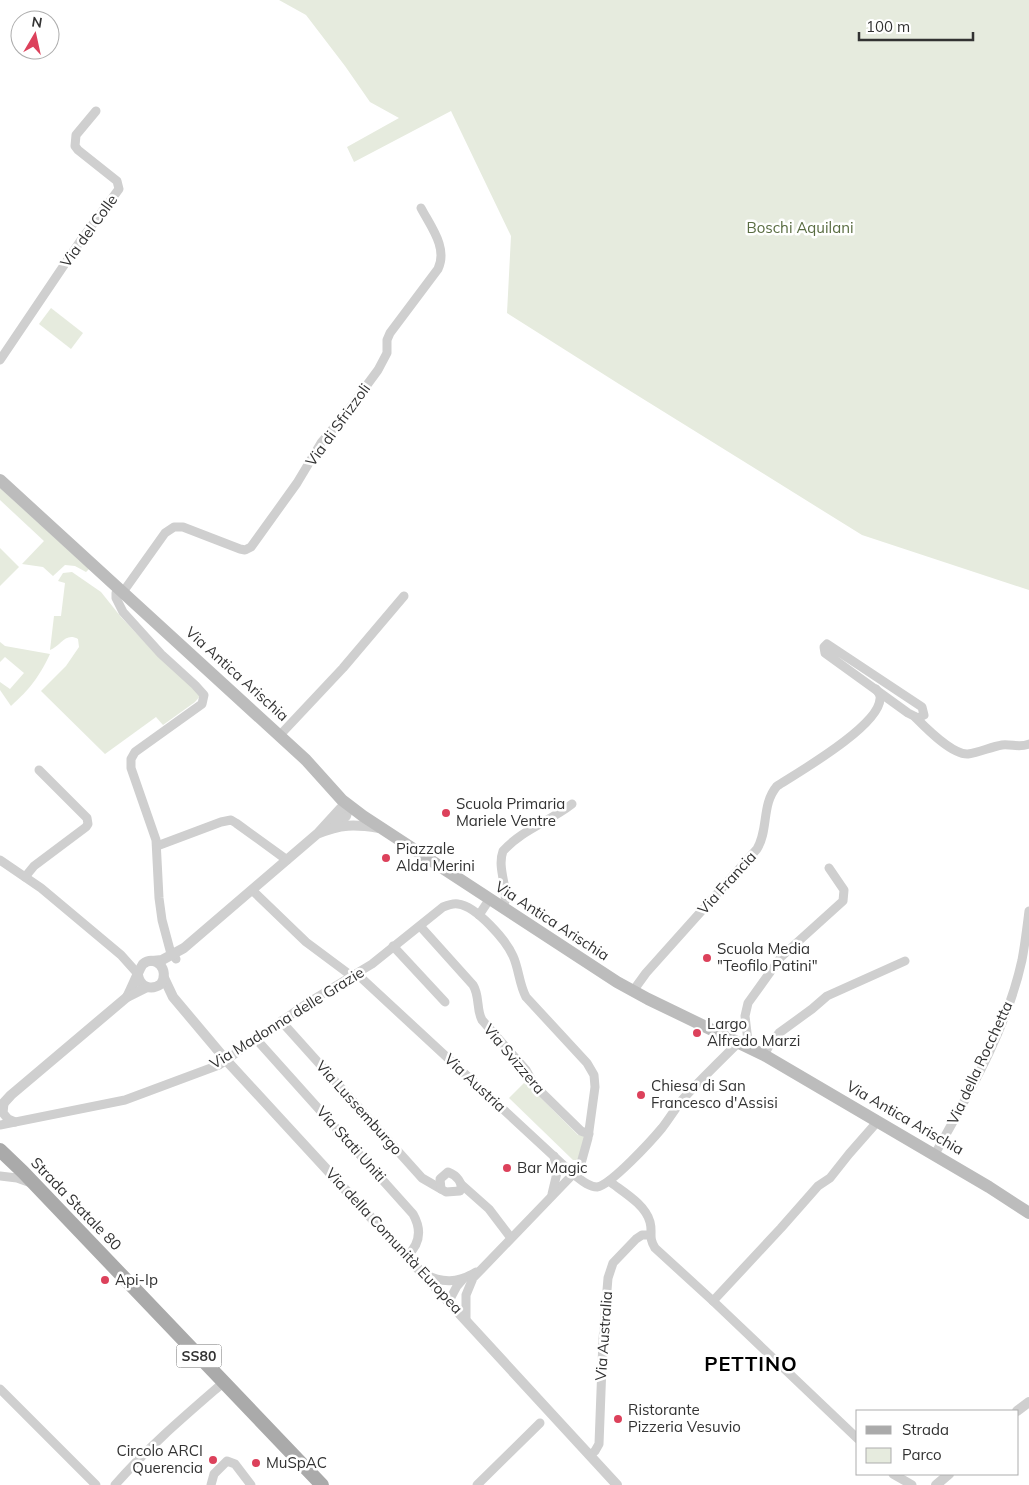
<svg xmlns="http://www.w3.org/2000/svg" width="1029" height="1485" font-family="Mulish,sans-serif">
  <style>
    .green { fill: #e6ebde }
    .lines { fill: none; stroke-linecap: round; stroke-linejoin: round }
    .minor { stroke: #cfcfcf; stroke-width: 9 }
    .tertiary { stroke: #cfcfcf; stroke-width: 10 }
    .secondary { stroke: #bcbcbc; stroke-width: 12 }
    .primary { stroke: #aaa; stroke-width: 14 }
    .poi-dot { fill: #dc415b; stroke: #fff; stroke-width: 2 }
    .labels { text-anchor: middle; stroke-width: 5; stroke-linejoin: round; paint-order: stroke }
    .shield { fill: #fff; stroke: #707070; stroke-width: 1 }
    .shield-label { font-size: 14px; font-weight: bold; fill: #323232 }
    .park-label { font-size: 15px; fill: #596c41; stroke: #fff }
    .street-label { font-size: 15px; fill: #323232; stroke: #fff }
    .poi-label { font-size: 15px; fill: #323232; stroke: #fff; text-anchor: start }
    .district-label { font-size: 20px; font-weight: bold; letter-spacing: 1px; fill: #000; stroke: #fff }
  </style>
  <rect width="100%" height="100%" fill="#fff"/>
  <!-- green -->
  <g class="green">
    <polygon points="279,0 1029,0 1029,590 862,535 619,384 507,313 511,236 451,111 354,162 347,147 399,118 370,102 345,66 306,15"/>
    <polygon points="51,308 83,333 71,349 39,324"/>
    <polygon points="0,488 89,569 86,572 75,566 65,565 53,576 43,567 22,564 44,541 0,500"/>
    <polygon points="0,548 19,567 0,586"/>
    <path d="M72,572L101,592L121,617L153,651L197,690L200,696L195,702L163,725L156,717L105,754L41,691L66,666L79,647L78,639C65,632 61,646 50,650L54,616H61L65,583L58,581L63,573Z"/>
    <path d="M0,642L5,646L50,654C39,677 30,689 11,706L0,690V682L10,689L24,673L5,657L0,662Z"/>
    <polygon points="525,1082 578,1135 580,1133 586,1139 583,1160 573,1160 509,1098"/>
  </g>
  <g class="lines">
    <!-- minor -->
    <g class="minor">
      <polyline points="0,360 81,240 119,189 117,181 78,150 75,146 76,135 96,111"/>
      <polyline points="119,588 116,593 116,598 123,612 161,654 195,685 204,695 202,704 135,752 131,759 131,768 156,840 159,898 162,920 170,950 176,959"/>
      <path d="M123,592L165,533L174,527H183L240,549L245,550L251,547L297,483L321,443L347,412L378,370L387,353V340L390,333L438,269C448,248 431,227 421,208"/>
      <polygon points="827,644 922,707 924,715 918,718 908,713 825,653 824,647"/>
      <path d="M915,717C926,728 952,755 968,754C980,752 991,747 1002,745C1012,744 1020,748 1029,744"/>
      <polyline points="280,735 343,668 404,596"/>
      <polyline points="157,846 221,822 231,820 236,823 287,860"/>
      <polyline points="0,860 41,888 121,955 138,974"/>
      <polyline points="25,877 34,866 86,827 88,824 87,818 39,770"/>
      <polyline points="252,890 306,942 353,977"/>
      <path d="M503,908C511,891 496,870 503,851C523,829 549,822 572,804"/>
      <polyline points="479,915 489,900"/>
      <path d="M420,926L473,985C480,996 476,1009 482,1020L526,1070L535,1086L581,1131L589,1134"/>
      <polyline points="393,946 445,1002"/>
      <path d="M357,974L573,1174C580,1179 588,1187 597,1187C611,1185 652,1140 662,1128C669,1119 675,1109 682,1100C700,1080 720,1061 739,1042"/>
      <path d="M633,991L646,973L757,849C769,829 761,805 777,786C799,772 879,726 880,699C881,695 878,692 876,689"/>
      <polyline points="281,1021 422,1178 441,1189"/>
      <path d="M256,1039L413,1214C422,1230 420,1244 407,1256"/>
      <polyline points="746,1046 748,1041 745,1016 748,1003 781,957 843,901 844,890 829,868"/>
      <polyline points="764,1055 770,1044 779,1033 812,1009 827,996 905,961"/>
      <polyline points="4,1103 3,1113 8,1119 15,1122"/>
      <path d="M0,1125L125,1100L219,1065L309,1002L372,964L443,907C448,905 453,903 458,904C476,906 506,940 513,956C519,969 519,984 526,997L587,1063L594,1075L595,1087L588,1138L580,1167L473,1278L466,1295V1319"/>
      <path d="M935,1154C969,1093 1007,1029 1022,960C1025,944 1027,927 1029,911"/>
      <path d="M448,1172C456,1175 464,1183 460,1191L446,1192L441,1189L440,1179Z"/>
      <polyline points="0,1176 17,1178 31,1183"/>
      <path d="M609,1181C623,1192 645,1204 650,1222C653,1233 648,1237 655,1248L713,1301L858,1439"/>
      <polyline points="462,1185 489,1209 511,1238"/>
      <polyline points="552,1194 557,1173 554,1156"/>
      <path d="M423,1273C442,1284 458,1283 476,1272"/>
      <polyline points="449,1301 457,1286 463,1279"/>
      <polyline points="713,1301 781,1228 818,1186 830,1178 849,1154 878,1121"/>
      <polyline points="0,1389 96,1485"/>
      <polyline points="590,1455 595,1451 599,1444 603,1339 608,1278 613,1263 636,1239 642,1235 650,1235"/>
      <polyline points="893,1474 912,1485"/>
      <path d="M115,1485C148,1447 186,1415 224,1382"/>
      <polyline points="211,1485 214,1474 227,1461 235,1464 251,1485"/>
      <polyline points="477,1485 540,1423"/>
    </g>
    <!-- tertiary -->
    <g class="tertiary">
      <polyline points="334,827 346,816 349,806"/>
      <polyline points="319,832 340,809 349,806"/>
      <path d="M152,961L162,960L184,948L317,834C341,824 354,824 379,828"/>
      <polyline points="164,978 173,997 226,1060 617,1485"/>
      <path d="M127,997C131,990 140,967 143,964C156,954 170,970 161,984C151,991 140,987 138,975"/>
      <polyline points="0,1107 11,1095 127,997 147,987"/>
      <polyline points="1017,1411 1029,1402"/>
      <polyline points="936,1485 949,1474"/>
    </g>
    <!-- secondary -->
    <polyline class="secondary" points="0,480 306,760 342,800 363,816 617,982 648,999 764,1055 989,1187 1029,1213"/>
    <!-- primary -->
    <polyline class="primary" points="0,1150 23,1172 322,1485"/>
  </g>
  <!-- markers -->
  <g class="poi-dot">
    <circle cx="446" cy="813" r="5"/>
    <circle cx="386" cy="858" r="5"/>
    <circle cx="707" cy="958" r="5"/>
    <circle cx="697" cy="1033" r="5"/>
    <circle cx="641" cy="1095" r="5"/>
    <circle cx="507" cy="1168" r="5"/>
    <circle cx="105" cy="1280" r="5"/>
    <circle cx="618" cy="1419" r="5"/>
    <circle cx="213" cy="1460" r="5"/>
    <circle cx="256" cy="1463" r="5"/>
  </g>
  <g class="labels">
    <!-- shield labels -->
    <rect class="shield" x="176.5" y="1344.5" width="45" height="23" rx="4"/>
    <g class="shield-label">
      <text x="199" y="1361">SS80</text>
    </g>
    <!-- park labels -->
    <g class="park-label">
      <text x="800" y="233">Boschi Aquilani</text>
    </g>
    <!-- street labels -->
    <g class="street-label">
      <text transform="translate(89 231) rotate(-54)" y="5">Via del Colle</text>
      <text transform="translate(338 425) rotate(-54)" y="5">Via di Sfrizzoli</text>
      <text transform="translate(237 674) rotate(42)" y="5">Via Antica Arischia</text>
      <text transform="translate(727 883) rotate(-48)" y="5">Via Francia</text>
      <text transform="translate(552 921) rotate(33)" y="5">Via Antica Arischia</text>
      <text transform="translate(287 1018) rotate(-32)" y="5">Via Madonna delle Grazie</text>
      <text transform="translate(514 1059) rotate(50)" y="5">Via Svizzera</text>
      <text transform="translate(980 1063) rotate(-65)" y="5">Via della Rocchetta</text>
      <text transform="translate(475 1083) rotate(43)" y="5">Via Austria</text>
      <text transform="translate(359 1108) rotate(48)" y="5">Via Lussemburgo</text>
      <text transform="translate(905 1118) rotate(30)" y="5">Via Antica Arischia</text>
      <text transform="translate(351 1144) rotate(48)" y="5">Via Stati Uniti</text>
      <text transform="translate(76 1204) rotate(46)" y="5">Strada Statale 80</text>
      <text transform="translate(394 1241) rotate(47)" y="5">Via della Comunità Europea</text>
      <text transform="translate(604 1336) rotate(-86)" y="5">Via Australia</text>
    </g>
    <!-- poi labels -->
    <g class="poi-label">
      <text x="456" y="809">Scuola Primaria<tspan x="456" dy="17">Mariele Ventre</tspan></text>
      <text x="396" y="854">Piazzale<tspan x="396" dy="17">Alda Merini</tspan></text>
      <text x="717" y="954">Scuola Media<tspan x="717" dy="17">"Teofilo Patini"</tspan></text>
      <text x="707" y="1029">Largo<tspan x="707" dy="17">Alfredo Marzi</tspan></text>
      <text x="651" y="1091">Chiesa di San<tspan x="651" dy="17">Francesco d'Assisi</tspan></text>
      <text x="517" y="1173">Bar Magic</text>
      <text x="115" y="1285">Api-Ip</text>
      <text x="628" y="1415">Ristorante<tspan x="628" dy="17">Pizzeria Vesuvio</tspan></text>
      <text x="203" y="1456" text-anchor="end">Circolo ARCI<tspan x="203" dy="17">Querencia</tspan></text>
      <text x="266" y="1468">MuSpAC</text>
    </g>
    <!-- district labels -->
    <g class="district-label">
      <text x="751" y="1371">PETTINO</text>
    </g>
  </g>
  <!-- legend -->
  <rect x="856" y="1410" width="162" height="65" fill="#ffffff" stroke="#adadad"/>
  <rect x="866" y="1426" width="25" height="8" fill="#aaaaaa" stroke="#adadad"/>
  <text x="902" y="1435" font-size="15" fill="#323232">Strada</text>
  <rect x="866" y="1448" width="25" height="15" fill="#e6ebde" stroke="#adadad"/>
  <text x="902" y="1460" font-size="15" fill="#323232">Parco</text>
  <!-- north arrow -->
  <g transform="translate(35 35) rotate(9)"><circle r="24" fill="#ffffff" stroke="#adadad"/>
  <path d="M0-4L9 19L0 12L-9 19Z" fill="#dc415b"/>
  <text y="-8" font-size="14" font-weight="bold" text-anchor="middle" fill="#323232">N</text>
  </g>
  <!-- scale -->
  <path d="M859 32v8h114v-8" fill="none" stroke="#323232" stroke-width="2.5"/>
  <text x="866" y="32" font-size="15" fill="#323232" stroke="#ffffff" stroke-width="4" paint-order="stroke">100 m</text>
</svg>
